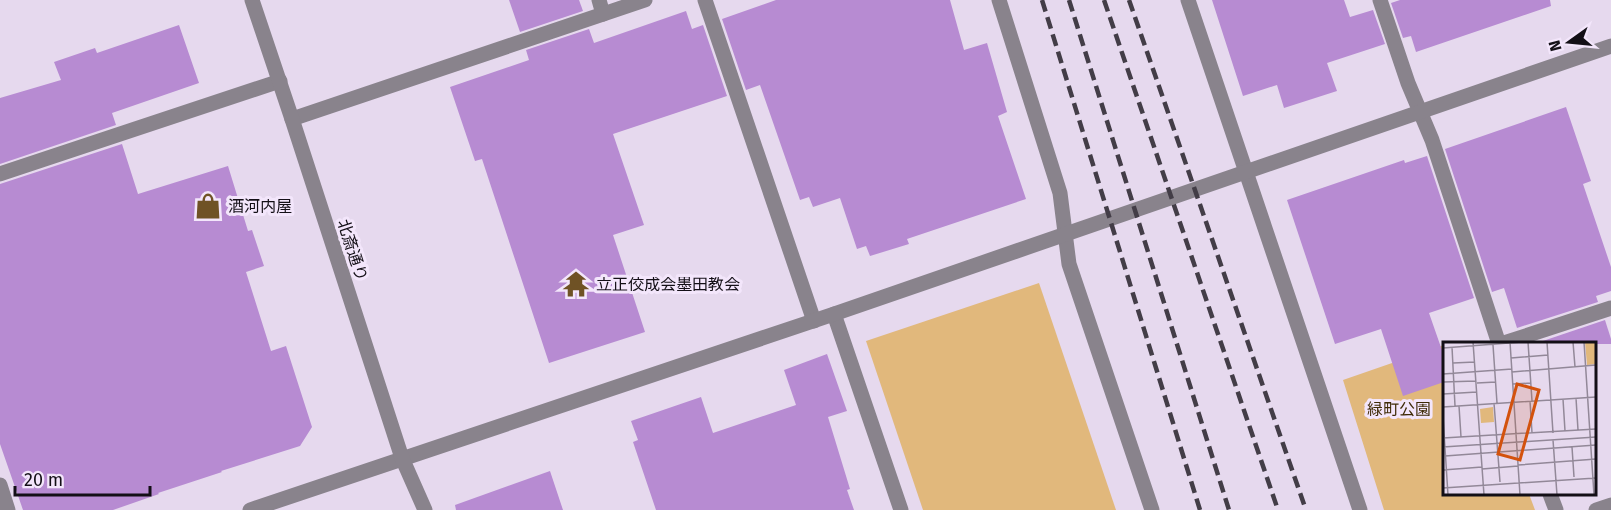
<svg xmlns="http://www.w3.org/2000/svg" width="1611" height="510" font-family="'Fira Sans','Noto Sans JP',sans-serif">
  <style>
    .green { fill: #e1b87c }
    .building { fill: #b78bd2 }
    .lines { fill: none; stroke-linecap: round; stroke-linejoin: round }
    .service { stroke: #89838c; stroke-width: 15 }
    .minor { stroke: #89838c; stroke-width: 15 }
    .tertiary { stroke: #89838c; stroke-width: 15 }
    .rail { stroke: #433d47; stroke-width: 4.5; stroke-dasharray: 12 6; stroke-linecap: butt }
    .labels { text-anchor: middle; stroke-width: 6; stroke-linejoin: round; paint-order: stroke }
    .poi-label { font-size: 16px; fill: #130f16; stroke: #f3e6fb; text-anchor: start }
    .street-label { font-size: 16px; fill: #130f16; stroke: #f3e6fb }
    .park-label { font-size: 16px; fill: #3f2b07; stroke: #f3e6fb }
    .inset-road { fill: none; stroke: #928898; stroke-width: 1.5 }
    .view { fill: #d3520d; fill-opacity: 0.15; stroke: #d3520d; stroke-width: 3 }
    .inset-edge { fill: none; stroke: #130f16; stroke-width: 3 }
  </style>
  <rect width="100%" height="100%" fill="#e6d9ee"/>
  <!-- green -->
  <g class="green">
    <polygon points="1039,283 1116,510 923,510 866,341"/>
    <polygon points="1444,345 1444,494 1529,494 1535,510 1384,510 1343,380"/>
  </g>
  <!-- building -->
  <g class="building">
    <polygon points="509,0 579,0 583,11 520,32"/>
    <polygon points="776,0 950,0 964,50 987,43 1007,112 998,116 1026,199 907,239 909,244 870,256 866,246 857,249 840,198 813,207 809,197 800,200 760,85 746,90 722,19"/>
    <polygon points="1212,0 1344,0 1350,17 1373,10 1385,44 1327,63 1337,91 1284,108 1277,85 1243,96"/>
    <polygon points="1400,0 1550,0 1551,6 1416,52 1411,36 1403,38 1391,3"/>
    <polygon points="686,11 692,29 703,25 727,96 613,134 644,225 613,235 645,332 549,363 482,159 475,161 450,87 529,60 526,50 589,29 594,43"/>
    <polygon points="179,25 199,83 112,113 116,125 0,164 0,98 61,80 54,62 95,48 97,53"/>
    <polygon points="1566,107 1591,181 1583,184 1611,267 1611,291 1596,296 1598,302 1517,328 1504,288 1492,292 1445,149"/>
    <polygon points="122,144 138,194 228,166 248,231 252,230 264,266 246,272 271,351 286,346 312,427 300,446 221,471 222,472 158,493 159,494 113,510 23,510 0,444 0,184"/>
    <polygon points="1427,156 1474,298 1429,313 1444,356 1444,382 1403,396 1381,329 1335,344 1287,200 1404,160 1405,163"/>
    <polygon points="1605,320 1611,339 1611,344 1534,344"/>
    <polygon points="827,354 847,411 828,417 850,489 847,490 854,510 656,510 633,442 638,440 631,421 701,397 713,433 796,405 784,370"/>
    <polygon points="550,471 563,510 456,510 455,505"/>
  </g>
  <g class="lines">
    <!-- service -->
    <g class="service">
      <polyline points="599,0 603,14"/>
      <polyline points="705,0 814,321"/>
      <polyline points="834,314 901,510"/>
      <polyline points="1501,344 1611,308"/>
    </g>
    <!-- minor -->
    <g class="minor">
      <polyline points="999,0 1060,193 1069,264 1152,510"/>
      <polyline points="1188,0 1360,510"/>
      <polyline points="1380,0 1408,83 1432,140 1499,344"/>
      <polyline points="292,119 645,0"/>
      <polyline points="0,174 280,81"/>
      <polyline points="0,485 8,510"/>
      <polyline points="1550,494 1556,510"/>
      <polyline points="250,510 834,314 1611,46"/>
      <polyline points="1596,510 1611,505"/>
    </g>
    <!-- tertiary -->
    <polyline class="tertiary" points="252,0 292,119 402,458 425,510"/>
    <!-- rail -->
    <g class="rail">
      <polyline points="1042,0 1200,510"/>
      <polyline points="1069,0 1229,510"/>
      <polyline points="1104,0 1278,510"/>
      <polyline points="1129,0 1306,510"/>
    </g>
  </g>
  <!-- icons -->
  <defs>
    <g id="shop-bare" transform="scale(2.07)"><path d="M-5-2.5h2.3a2.7 3.5 0 0 1 5.4 0H5L5.5 6h-11ZM-1.5-2.5h3a1.5 2.3 0 0 0-3 0Z" fill="#6f5225" stroke="#f3e6fb" stroke-width="2.5" paint-order="stroke"/></g>
    <g id="temple-bare" transform="scale(2.07)"><path d="M0-6L5-2H3V0L6.5 2.5H4V6H1.5V3h-3V6H-4V2.5H-6.5L-3 0V-2H-5Z" fill="#6f5225" stroke="#f3e6fb" stroke-width="2.5" paint-order="stroke"/></g>
  </defs>
  <g fill-rule="evenodd">
    <use href="#shop-bare" x="208" y="206"/>
    <use href="#temple-bare" x="576" y="284"/>
  </g>
  <g class="labels">
    <!-- poi labels -->
    <g class="poi-label">
      <text x="228" y="212">酒河内屋</text>
      <text x="596" y="290">立正佼成会墨田教会</text>
    </g>
    <!-- street labels -->
    <g class="street-label">
      <text transform="translate(353 250) rotate(72)" y="6">北斎通り</text>
    </g>
    <!-- park labels -->
    <g class="park-label">
      <text x="1399" y="415">緑町公園</text>
    </g>
  </g>
  <!-- overview -->
  <g transform="translate(1443 342)">
    <rect width="153" height="153" fill="#e6d9ee"/>
    <path d="M142,0H153V22L144,23ZM50,65L51,80L38,81L37,67Z" fill="#e1b87c"/>
    <path class="inset-road" d="M30,0L41,153M67,0L77,153M85,0L89,59M104,0L110,91M130,0L132,25M141,0L151,153M50,3L54,61M9,5L12,64M0,6L79,0M68,16L105,13M10,21L32,20M69,30L153,23M0,32L69,27M0,40L33,39M34,41L53,40M70,42L88,41M0,52L34,50M133,56L135,88M120,57L122,89M87,59L89,91M51,61L57,140M16,64L18,95M0,65L153,55M0,75L5,153M0,96L153,87M110,98L114,153M0,105L153,95M129,105L131,135M2,114L153,103M75,123L153,117M39,127L75,124M0,128L39,125M0,146L153,136"/>
    <path class="view" d="M74,42L96,48L77,118L55,112Z"/>
    <rect width="153" height="153" class="inset-edge"/>
  </g>
  <!-- north arrow -->
  <g transform="translate(1569 42) rotate(255)" stroke="#f3e6fb" stroke-width="4.5" paint-order="stroke">
  <path d="M0-4.5L10 22L0 15L-10 22Z" fill="#130f16"/>
  <text y="-9" font-size="16" font-weight="bold" text-anchor="middle" fill="#130f16">N</text>
  </g>
  <!-- scale -->
  <path d="M15 486v9h135v-9" fill="none" stroke="#130f16" stroke-width="3"/>
  <text x="24" y="486" font-size="18" fill="#130f16" stroke="#f3e6fb" stroke-width="4.5" paint-order="stroke">20 m</text>
</svg>
